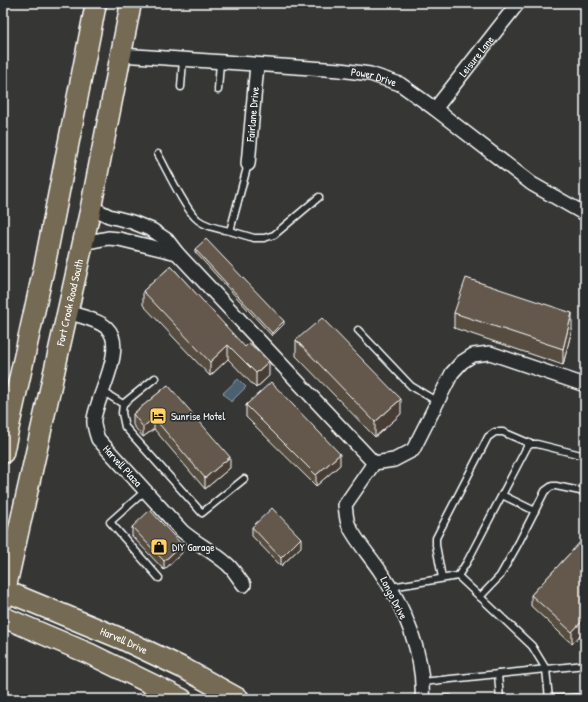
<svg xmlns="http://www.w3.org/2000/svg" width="588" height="702" font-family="'Patrick Hand',sans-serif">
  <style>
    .water { fill: #4c616f; stroke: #94a0a9 }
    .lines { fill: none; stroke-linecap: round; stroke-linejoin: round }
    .lane-casing { stroke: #fff; stroke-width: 9 }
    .street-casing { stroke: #fff; stroke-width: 16 }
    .primary-casing { stroke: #fff; stroke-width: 23 }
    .lane { stroke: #2a2d2e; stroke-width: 6 }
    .street { stroke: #2a2d2e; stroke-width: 13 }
    .primary { stroke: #746b52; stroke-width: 20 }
    .wall { fill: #564d41; stroke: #fff }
    .shaded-wall { fill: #463e35; stroke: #fff }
    .building { fill: #64594c; stroke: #fff }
    .labels { text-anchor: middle; stroke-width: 3.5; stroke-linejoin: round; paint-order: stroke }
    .street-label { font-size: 11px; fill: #fff; stroke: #2a2d2e }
    .poi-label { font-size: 11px; fill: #fff; stroke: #2a2d2e; text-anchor: start }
  </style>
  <rect width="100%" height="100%" fill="#363634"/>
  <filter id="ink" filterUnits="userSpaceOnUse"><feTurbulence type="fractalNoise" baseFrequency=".025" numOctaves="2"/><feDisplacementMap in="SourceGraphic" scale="8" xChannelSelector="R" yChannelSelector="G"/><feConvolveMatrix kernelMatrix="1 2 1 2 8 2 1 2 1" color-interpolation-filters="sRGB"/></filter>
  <g filter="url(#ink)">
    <!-- water -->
    <polygon class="water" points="238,379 246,387 231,402 223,393"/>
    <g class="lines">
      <!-- lane casing -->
      <g class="lane-casing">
        <g id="lane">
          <polyline points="181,87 183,60"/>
          <polyline points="218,90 220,62"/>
          <path d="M158,154C167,170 186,211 198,220C207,227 220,229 230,231"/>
          <polyline points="248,164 230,231 254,238 264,238 274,235 319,197"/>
          <polyline points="358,330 411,386 438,402"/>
          <polyline points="102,391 123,404 122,413 125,427 202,513 244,479"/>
          <polyline points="123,404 155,378"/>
          <polyline points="145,491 110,522 159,578"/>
          <polyline points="502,495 535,511"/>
          <polyline points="458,576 467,562 527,447 531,444 537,444 585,456"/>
          <polyline points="442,578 436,545 436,538 488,437 495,432 503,432 531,444"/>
          <polyline points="391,587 458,576 532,646 546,669 549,699"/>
          <polyline points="480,597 500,576 518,544 545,491 552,486 556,486 585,492"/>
          <polyline points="498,674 500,699"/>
          <polyline points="422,682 585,665"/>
          <polyline points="422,699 450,699"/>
          <polyline points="549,699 585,697"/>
        </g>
      </g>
      <!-- street casing -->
      <g class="street-casing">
        <g id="street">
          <path id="s1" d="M121,55L340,70L370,74L400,84L435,109L532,184L585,214"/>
          <path id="s2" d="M435,109L518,3"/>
          <path id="s3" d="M248,164L257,65"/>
          <polyline points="91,207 109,216 132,222 152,230 167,240 177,253 374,463"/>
          <polyline points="83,243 108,238 119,239 177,253"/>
          <path id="s4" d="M68,312C79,316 99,320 107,328C127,347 97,396 94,419C93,425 96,433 98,439L182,531C196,543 212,551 226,563C233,568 238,578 244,585"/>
          <path d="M422,699C425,656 404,606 380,571C370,556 357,542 349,526C346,520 346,511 345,505L374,463L394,460L413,450L452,373L462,362L473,355L490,353L585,385"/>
        </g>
      </g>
      <!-- primary casing -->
      <g class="primary-casing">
        <g id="primary">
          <polyline points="3,453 45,263 96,3"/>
          <path id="s5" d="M3,590L122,639L183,668L239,699"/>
          <path id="s6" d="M3,600L91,207L131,3"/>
          <polyline points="3,617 90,654 182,699"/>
        </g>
      </g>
      <!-- lane -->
      <use href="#lane" class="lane"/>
      <!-- street -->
      <use href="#street" class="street"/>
      <!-- primary -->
      <use href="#primary" class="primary"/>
    </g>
    <!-- wall -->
    <g class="wall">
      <polygon points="195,249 284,324 272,336 195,252"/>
      <polygon points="171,266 269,376 256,388 228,359 210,376 143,305 143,291"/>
      <polygon points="454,313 572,329 563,365 454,328"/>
      <polygon points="296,340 401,414 375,437 296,356"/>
      <polygon points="168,385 230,468 205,489 154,429 143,437 133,425 133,414"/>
      <polygon points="246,405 340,465 316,486 246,417"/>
      <polygon points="132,527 182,553 164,570 132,536"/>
      <polygon points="252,527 301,547 281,566 252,536"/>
      <polygon points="585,537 585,630 572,644 531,606 531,595"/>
    </g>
    <!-- shaded-wall -->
    <g class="shaded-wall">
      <polygon points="572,313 572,329 563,365 563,349"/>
      <polygon points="284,321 284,324 272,336 272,333"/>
      <polygon points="228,345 228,359 210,376 210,362"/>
      <polygon points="269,361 269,376 256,388 256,373"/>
      <polygon points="401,399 401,414 375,437 375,422"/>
      <polygon points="154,418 154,429 143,437 143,427"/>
      <polygon points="340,454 340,465 316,486 316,475"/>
      <polygon points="230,457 230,468 205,489 205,478"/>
      <polygon points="301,538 301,547 281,566 281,558"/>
      <polygon points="182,545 182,553 164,570 164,561"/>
      <polygon points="585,618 585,630 572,644 572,632"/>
    </g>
    <!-- building -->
    <g class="building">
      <polygon points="206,239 284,321 272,333 195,249"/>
      <polygon points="171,266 245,347 249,343 269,361 256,373 228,345 210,362 143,291"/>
      <polygon points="466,278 572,313 563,349 454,313"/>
      <polygon points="322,318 401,399 375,422 296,340"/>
      <polygon points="271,382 340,454 316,475 246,405"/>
      <polygon points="168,385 230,457 205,478 154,418 143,427 133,414"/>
      <polygon points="272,508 301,538 281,558 252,527"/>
      <polygon points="150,510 182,545 164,561 132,527"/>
      <polygon points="585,537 585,618 572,632 531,595"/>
    </g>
  </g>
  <!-- icons -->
  <defs>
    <g id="hotel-square" transform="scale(0.9)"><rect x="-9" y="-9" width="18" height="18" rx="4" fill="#ffd166" stroke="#2a2d2e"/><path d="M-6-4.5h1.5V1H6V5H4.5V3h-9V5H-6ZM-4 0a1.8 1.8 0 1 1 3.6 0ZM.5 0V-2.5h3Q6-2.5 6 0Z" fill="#111"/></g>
    <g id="shop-square" transform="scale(0.9)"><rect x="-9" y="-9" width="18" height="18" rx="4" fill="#ffd166" stroke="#2a2d2e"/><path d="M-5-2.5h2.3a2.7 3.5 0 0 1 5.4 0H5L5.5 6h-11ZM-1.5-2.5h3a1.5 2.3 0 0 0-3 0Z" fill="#111"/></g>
  </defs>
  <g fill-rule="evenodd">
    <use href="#hotel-square" x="158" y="416"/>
    <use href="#shop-square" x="159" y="547"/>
  </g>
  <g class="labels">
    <!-- street labels -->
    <g class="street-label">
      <text dy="4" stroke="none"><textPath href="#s2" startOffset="67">Leisure Lane</textPath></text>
      <text dy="4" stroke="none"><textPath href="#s1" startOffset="254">Power Drive</textPath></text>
      <text dy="4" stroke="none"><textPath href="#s3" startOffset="50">Fairlane Drive</textPath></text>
      <text dy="4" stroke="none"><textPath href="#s6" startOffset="305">Fort Crook Road South</textPath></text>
      <text dy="4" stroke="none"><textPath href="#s4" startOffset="195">Harvell Plaza</textPath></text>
      <text transform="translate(394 598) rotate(63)" y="4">Longo Drive</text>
      <text dy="4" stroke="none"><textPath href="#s5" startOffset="131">Harvell Drive</textPath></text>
    </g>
    <!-- poi labels -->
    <g class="poi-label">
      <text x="171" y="420">Sunrise Motel</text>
      <text x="172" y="551">DIY Garage</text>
    </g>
  </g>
  <!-- margin -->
  <rect width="588" height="702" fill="none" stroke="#2a2d2e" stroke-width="16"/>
  <rect x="8" y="8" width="572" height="686" fill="none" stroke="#fff" stroke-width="1.5" filter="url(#ink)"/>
</svg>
